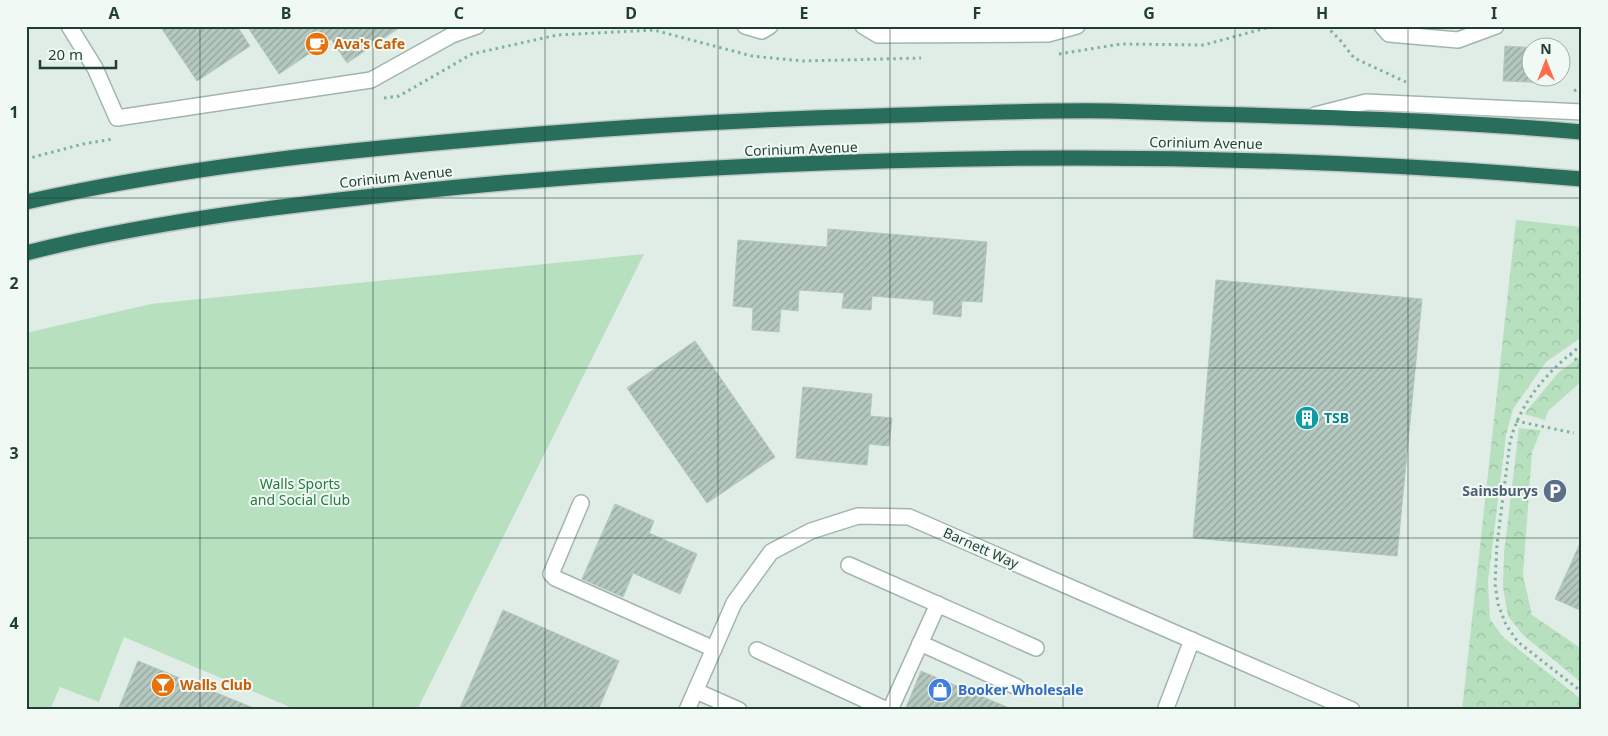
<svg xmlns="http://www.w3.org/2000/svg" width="1608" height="736" font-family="'Noto Sans',sans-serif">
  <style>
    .forest { fill: url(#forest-crowns) }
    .park { fill: #b7e0bf }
    .building { fill: url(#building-hatch); stroke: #b2c7bd }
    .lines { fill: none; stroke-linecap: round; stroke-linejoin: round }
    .minor-casing { stroke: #a2b5ad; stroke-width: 18 }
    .highway-casing { stroke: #c0c9c6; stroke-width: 18 }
    .path { stroke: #7db39f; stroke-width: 3; stroke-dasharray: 2.5 4; stroke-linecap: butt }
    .minor { stroke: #fff; stroke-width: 15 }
    .highway { stroke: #286e5b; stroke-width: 15 }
    .grid { fill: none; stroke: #1f3f34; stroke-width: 1; stroke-opacity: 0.55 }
    .labels { text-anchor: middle; stroke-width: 4; stroke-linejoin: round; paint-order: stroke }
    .food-label { font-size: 14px; font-weight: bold; fill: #c56008; stroke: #f1f9f4; text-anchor: start }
    .street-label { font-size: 14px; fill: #1f3f34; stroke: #f1f9f4 }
    .culture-label { font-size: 14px; font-weight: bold; fill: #0d838f; stroke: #f1f9f4; text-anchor: start }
    .park-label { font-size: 14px; fill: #257941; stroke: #f1f9f4 }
    .service-label { font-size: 14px; font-weight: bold; fill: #4e5e75; stroke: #f1f9f4; text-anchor: end }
    .shop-label { font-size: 14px; font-weight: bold; fill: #366cbe; stroke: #f1f9f4; text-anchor: start }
    .neatline { fill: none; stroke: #1f3f34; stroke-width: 2 }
    .grid-label { font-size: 16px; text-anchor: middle; font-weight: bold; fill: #1f3f34 }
  </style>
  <defs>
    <pattern id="forest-crowns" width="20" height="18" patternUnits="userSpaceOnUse" patternTransform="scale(1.25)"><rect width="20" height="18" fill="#b7e0bf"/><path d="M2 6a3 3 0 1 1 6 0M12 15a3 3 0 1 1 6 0" fill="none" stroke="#9dc1a5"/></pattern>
    <pattern id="building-hatch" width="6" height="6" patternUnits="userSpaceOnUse" patternTransform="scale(1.25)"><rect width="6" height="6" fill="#b5c8bf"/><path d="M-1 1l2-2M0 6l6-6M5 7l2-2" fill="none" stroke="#93a49c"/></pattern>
  </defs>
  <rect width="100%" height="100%" fill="#e0ede6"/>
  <!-- forest -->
  <g class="forest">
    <polygon points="1516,220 1582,227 1582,337 1546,362 1513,409 1506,435 1488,581 1490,619 1503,637 1582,700 1582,710 1462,710"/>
    <polygon points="1582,355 1582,381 1548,411 1545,420 1524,414 1558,373"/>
    <polygon points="1519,428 1541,430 1532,452 1523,575 1532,615 1582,649 1582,683 1523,635 1508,616 1503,587 1504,553"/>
  </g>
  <!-- park -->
  <polygon class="park" points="644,254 417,710 297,710 124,637 99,702 60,687 50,710 26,710 26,333 151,304"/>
  <!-- building -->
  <g class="building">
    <polygon points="160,26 237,26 250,46 197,81"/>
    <polygon points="247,26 402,26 347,63 331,39 279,74"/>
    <polygon points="1505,46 1537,48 1530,48 1530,78 1554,78 1554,83 1503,81"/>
    <polygon points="828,229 987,242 982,302 962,301 961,317 933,314 934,301 872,296 871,310 842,308 844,293 799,290 798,311 781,309 779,332 752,330 753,308 733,306 738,240 827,247"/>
    <polygon points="1216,280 1422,299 1397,556 1193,538"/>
    <polygon points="695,341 775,457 707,503 627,388"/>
    <polygon points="803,387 872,394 870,416 892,418 889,446 869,444 867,465 796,458"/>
    <polygon points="615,504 654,521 649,533 697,554 680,594 633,573 623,597 582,579"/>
    <polygon points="1582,539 1582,611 1555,599"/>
    <polygon points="503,610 619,661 598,710 459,710"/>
    <polygon points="138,661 256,709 256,710 118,710"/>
    <polygon points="921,671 1014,710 905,710"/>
  </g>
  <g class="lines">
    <!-- minor casing -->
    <g class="minor-casing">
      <g id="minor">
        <polyline points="69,26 95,68 117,118 371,80 452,35 477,26"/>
        <polyline points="745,26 762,31 770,26"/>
        <polyline points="863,26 878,35 1048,34 1077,26"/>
        <polyline points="1382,26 1389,34 1458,40 1496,26"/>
        <polyline points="1315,115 1366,102 1582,112"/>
        <polyline points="581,503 551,574 555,578 714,649"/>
        <polyline points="849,565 1036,648"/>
        <polyline points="920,643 1017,687"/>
        <polyline points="757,650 887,710"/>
        <polyline points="696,691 739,710"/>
        <polyline points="1166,708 1192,640"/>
        <polyline points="687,710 734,603 771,552 811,531 858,516 909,517 1352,710"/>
        <polyline points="890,710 938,604"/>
      </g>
    </g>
    <!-- highway casing -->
    <g class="highway-casing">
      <g id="highway">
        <path d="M26,202C195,164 367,148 539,134C651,125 764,119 876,116C954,113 1033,110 1111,111C1143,112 1174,113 1206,114C1331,117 1457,121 1582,132"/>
        <path d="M26,253C108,232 190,219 273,208C362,197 450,187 539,180C885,152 1236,150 1582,179"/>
      </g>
    </g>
    <!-- path -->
    <g class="path">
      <polyline points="1326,26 1340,40 1354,58 1406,82"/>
      <polyline points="1059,54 1121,44 1204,45 1273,26"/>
      <polyline points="1574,91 1582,87"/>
      <polyline points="384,98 399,96 472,54 557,35 654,30 752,56 803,61 921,58"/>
      <polyline points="26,159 83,144 113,139"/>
      <path d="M1582,345C1549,369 1520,402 1510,442L1497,544L1495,584L1498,604L1506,625L1518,642L1582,692"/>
      <polyline points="1570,354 1582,365"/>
      <polyline points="1516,421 1574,433"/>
    </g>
    <!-- minor -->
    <use href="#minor" class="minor"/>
    <!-- highway -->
    <use href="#highway" class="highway"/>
  </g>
  <!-- grid -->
  <path class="grid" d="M200,26V710M373,26V710M545,26V710M718,26V710M890,26V710M1063,26V710M1235,26V710M1408,26V710M26,198H1582M26,368H1582M26,538H1582"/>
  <!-- icons -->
  <defs>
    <g id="cafe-disc" transform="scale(1.25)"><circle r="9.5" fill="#e8710a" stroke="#f1f9f4"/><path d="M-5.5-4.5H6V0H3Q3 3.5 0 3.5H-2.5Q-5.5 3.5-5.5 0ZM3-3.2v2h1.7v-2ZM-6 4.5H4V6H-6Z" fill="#fff"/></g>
    <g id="building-disc" transform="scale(1.25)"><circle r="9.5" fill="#0f9aa8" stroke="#f1f9f4"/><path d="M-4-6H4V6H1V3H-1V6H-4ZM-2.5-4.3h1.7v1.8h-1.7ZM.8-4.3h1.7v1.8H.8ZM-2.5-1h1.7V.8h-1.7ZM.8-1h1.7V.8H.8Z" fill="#fff"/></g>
    <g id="parking-disc" transform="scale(1.25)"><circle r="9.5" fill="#5c6f8a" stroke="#f1f9f4"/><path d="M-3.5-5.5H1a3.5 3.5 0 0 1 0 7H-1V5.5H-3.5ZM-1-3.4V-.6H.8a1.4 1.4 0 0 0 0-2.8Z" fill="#fff"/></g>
    <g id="bar-disc" transform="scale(1.25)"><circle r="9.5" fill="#e8710a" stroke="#f1f9f4"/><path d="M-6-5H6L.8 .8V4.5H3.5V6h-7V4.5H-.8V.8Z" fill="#fff"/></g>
    <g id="shop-disc" transform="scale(1.25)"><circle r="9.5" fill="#3f7fe0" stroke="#f1f9f4"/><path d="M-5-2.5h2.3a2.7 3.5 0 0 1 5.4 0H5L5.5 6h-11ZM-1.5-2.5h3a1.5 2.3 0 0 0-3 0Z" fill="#fff"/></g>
  </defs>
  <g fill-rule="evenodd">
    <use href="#cafe-disc" x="317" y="44"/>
    <use href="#building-disc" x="1307" y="418"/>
    <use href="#parking-disc" x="1555" y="491"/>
    <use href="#bar-disc" x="163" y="685"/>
    <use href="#shop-disc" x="940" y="690"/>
  </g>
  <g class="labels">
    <!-- food labels -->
    <g class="food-label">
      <text x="334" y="49">Ava's Cafe</text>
      <text x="180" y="690">Walls Club</text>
    </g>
    <!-- street labels -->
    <g class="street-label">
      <text transform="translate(1206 143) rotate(1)" y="5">Corinium Avenue</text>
      <text transform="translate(801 149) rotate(-2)" y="5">Corinium Avenue</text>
      <text transform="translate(396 177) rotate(-6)" y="5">Corinium Avenue</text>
      <text transform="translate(981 548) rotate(24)" y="5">Barnett Way</text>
    </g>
    <!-- culture labels -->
    <g class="culture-label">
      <text x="1324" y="423">TSB</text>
    </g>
    <!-- park labels -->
    <g class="park-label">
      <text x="300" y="489">Walls Sports<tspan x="300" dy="16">and Social Club</tspan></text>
    </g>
    <!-- service labels -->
    <g class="service-label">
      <text x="1538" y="496">Sainsburys</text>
    </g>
    <!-- shop labels -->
    <g class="shop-label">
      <text x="958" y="695">Booker Wholesale</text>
    </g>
  </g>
  <!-- border -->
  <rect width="1608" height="736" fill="none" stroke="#f1f9f4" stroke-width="55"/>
  <!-- north arrow -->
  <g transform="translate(1546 62)"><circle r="24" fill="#f1f9f4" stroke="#9dafa7"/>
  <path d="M0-4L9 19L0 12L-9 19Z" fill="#ff6d4c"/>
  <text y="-8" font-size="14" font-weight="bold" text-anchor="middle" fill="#1f3f34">N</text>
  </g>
  <!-- scale -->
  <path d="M40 60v8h76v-8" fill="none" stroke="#1f3f34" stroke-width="2.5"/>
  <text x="48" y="60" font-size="15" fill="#1f3f34" stroke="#f1f9f4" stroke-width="4" paint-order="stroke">20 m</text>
  <rect x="28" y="28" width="1552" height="680" class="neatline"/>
  <g class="grid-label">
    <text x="114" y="19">A</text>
    <text x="286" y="19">B</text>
    <text x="459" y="19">C</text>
    <text x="631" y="19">D</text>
    <text x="804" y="19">E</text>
    <text x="977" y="19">F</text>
    <text x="1149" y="19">G</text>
    <text x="1322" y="19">H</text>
    <text x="1494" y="19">I</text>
    <text x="14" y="118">1</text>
    <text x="14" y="289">2</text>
    <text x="14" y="459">3</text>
    <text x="14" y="629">4</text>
  </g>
</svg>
